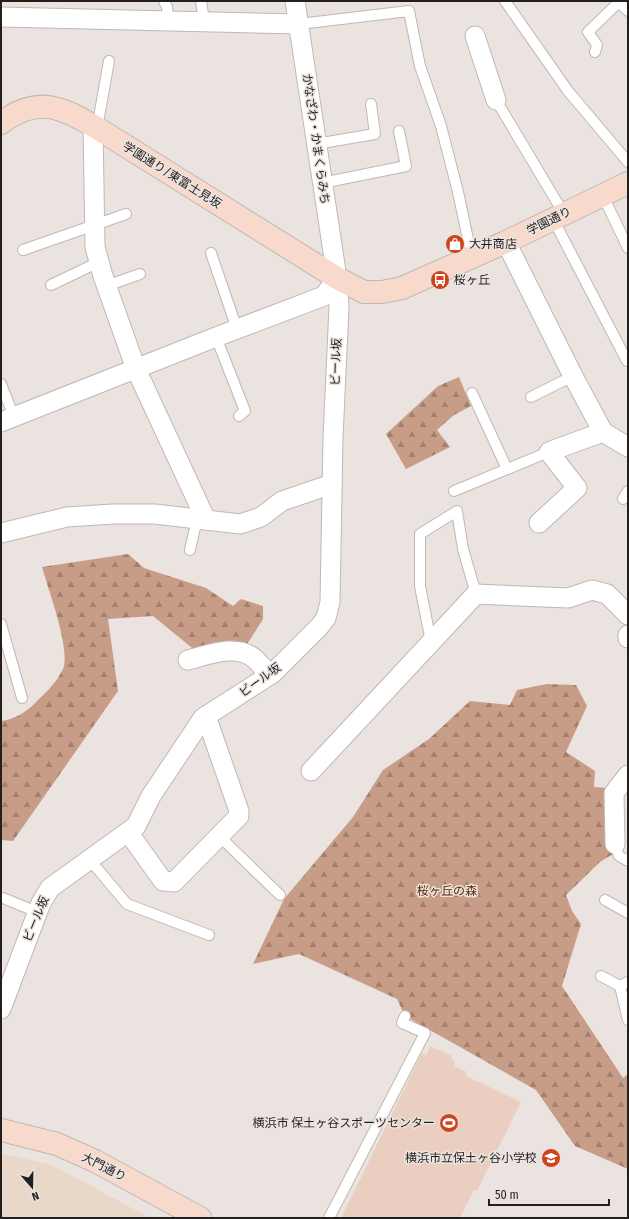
<svg xmlns="http://www.w3.org/2000/svg" width="629" height="1219" font-family="'Fira Sans Condensed','Noto Sans JP',sans-serif">
  <style>
    .commercial { fill: #e9d7c7 }
    .forest { fill: url(#forest-firs) }
    .garden { fill: #eacebf }
    .lines { fill: none; stroke-linecap: round; stroke-linejoin: round }
    .lane-casing { stroke: #bfb8b4; stroke-width: 12 }
    .street-casing { stroke: #bfb8b4; stroke-width: 21 }
    .secondary-casing { stroke: #bfb8b4; stroke-width: 24 }
    .lane { stroke: #fff; stroke-width: 10 }
    .street { stroke: #fff; stroke-width: 19 }
    .secondary { stroke: #f8dacc; stroke-width: 22 }
    .labels { text-anchor: middle; stroke-width: 3; stroke-linejoin: round; paint-order: stroke }
    .street-label { font-size: 12px; fill: #221f1d; stroke: #ebe3df }
    .poi-label { font-size: 12px; fill: #221f1d; stroke: #ebe3df; text-anchor: start }
    .park-label { font-size: 12px; fill: #5c2702; stroke: #ebe3df }
  </style>
  <defs>
    <pattern id="forest-firs" width="22" height="20" patternUnits="userSpaceOnUse"><rect width="22" height="20" fill="#c89d87"/><path d="M5 1l3.5 6h-7zM16 11l3.5 6h-7z" fill="#a27f6e"/></pattern>
  </defs>
  <rect width="100%" height="100%" fill="#ebe3df"/>
  <!-- commercial -->
  <polygon class="commercial" points="1,1153 52,1165 150,1218 1,1218"/>
  <!-- forest -->
  <g class="forest">
    <polygon points="459,377 471,406 454,415 437,430 450,447 406,469 386,434 438,386"/>
    <path d="M128,554L144,568L206,588L233,606L241,599L263,606V619L246,646L197,652L153,616L108,619L118,691L13,841L1,840V721C17,719 29,710 40,698C49,690 57,681 63,669C71,650 48,589 42,567Z"/>
    <polygon points="547,684 576,685 587,706 566,752 595,771 594,787 610,788 613,854 600,862 566,895 572,911 581,924 562,986 623,1078 628,1074 628,1169 575,1146 536,1090 405,1016 397,999 299,954 253,964 284,899 353,817 383,770 429,739 470,701 510,705 517,690"/>
  </g>
  <!-- garden -->
  <polygon class="garden" points="430,1046 452,1056 451,1059 455,1062 454,1066 467,1072 466,1076 521,1102 477,1191 474,1190 460,1218 341,1218 422,1053 426,1056"/>
  <g class="lines">
    <!-- lane casing -->
    <g class="lane-casing">
      <g id="lane">
        <polyline points="164,1 167,7 168,20"/>
        <polyline points="201,1 204,21"/>
        <polyline points="505,1 568,91 628,162"/>
        <polyline points="618,1 628,11"/>
        <polyline points="299,24 409,11 420,66 441,126 458,192 472,258"/>
        <polyline points="595,52 597,45 588,32 619,2"/>
        <polyline points="496,100 564,214"/>
        <polyline points="97,128 109,61"/>
        <polyline points="316,144 375,134 371,104"/>
        <polyline points="322,183 406,166 399,131"/>
        <polyline points="603,196 628,248"/>
        <polyline points="553,219 627,361"/>
        <polyline points="23,250 126,214"/>
        <polyline points="211,253 237,329"/>
        <polyline points="51,285 99,262"/>
        <polyline points="106,286 140,274"/>
        <polyline points="216,337 245,411 239,416"/>
        <polyline points="1,384 14,417"/>
        <polyline points="472,393 507,469"/>
        <polyline points="531,397 573,376"/>
        <polyline points="454,491 551,451"/>
        <polyline points="623,499 628,491"/>
        <polyline points="190,550 197,519"/>
        <polyline points="1,624 22,698"/>
        <polyline points="431,642 420,586 420,534 457,511 463,549 476,594"/>
        <polyline points="219,836 280,895"/>
        <polyline points="615,844 619,856 628,861"/>
        <polyline points="90,860 127,904 209,935"/>
        <polyline points="3,898 37,912"/>
        <polyline points="605,900 628,913"/>
        <polyline points="601,976 620,986"/>
        <polyline points="628,1020 620,986 628,982"/>
        <polyline points="329,1218 425,1033 402,1023 405,1016"/>
      </g>
    </g>
    <!-- street casing -->
    <g class="street-casing">
      <g id="street">
        <polyline points="1,17 299,24"/>
        <polyline points="475,36 496,100"/>
        <polyline points="93,125 95,247 103,276 136,369 206,520"/>
        <polyline points="506,242 573,376 603,432 628,447"/>
        <polyline points="1,422 216,337 324,296 337,278"/>
        <polyline points="551,451 603,432"/>
        <polyline points="539,523 577,488 549,452"/>
        <polyline points="1,533 67,517 113,514 155,514 240,524 261,517 282,501 332,484"/>
        <polyline points="628,635 628,638"/>
        <path d="M188,660C208,655 237,643 255,659C260,664 265,670 270,675"/>
        <polyline points="311,771 476,594 568,598 592,590 607,594 628,615"/>
        <polyline points="128,832 163,881 174,882 239,816 239,811 206,716"/>
        <polyline points="615,844 614,793 628,775"/>
        <polyline points="1,1009 41,903 50,888 136,826 151,796 203,718 273,673 319,627 326,618 330,602 333,438 339,307 337,278 295,1"/>
      </g>
    </g>
    <!-- secondary casing -->
    <g class="secondary-casing">
      <g id="secondary">
        <path d="M1,123C37,95 62,107 97,128L337,278L364,292H382L402,288L506,242L628,183"/>
        <polyline points="1,1130 57,1144 95,1161 200,1218"/>
      </g>
    </g>
    <!-- lane -->
    <use href="#lane" class="lane"/>
    <!-- street -->
    <use href="#street" class="street"/>
    <!-- secondary -->
    <use href="#secondary" class="secondary"/>
  </g>
  <!-- icons -->
  <defs>
    <g id="shop-disc" transform="scale(1)"><circle r="9.5" fill="#cd441e" stroke="#ebe3df"/><path d="M-5-2.5h2.3a2.7 3.5 0 0 1 5.4 0H5L5.5 6h-11ZM-1.5-2.5h3a1.5 2.3 0 0 0-3 0Z" fill="#fff"/></g>
    <g id="bus-disc" transform="scale(1)"><circle r="9.5" fill="#cd441e" stroke="#ebe3df"/><path d="M-5-6H5V4H4V6H2V4H-2V6H-4V4H-5ZM-3.5-4V0h7V-4ZM-3.5 1.2v1.5H-2V1.2ZM2 1.2v1.5H3.5V1.2Z" fill="#fff"/></g>
    <g id="stadium-disc" transform="scale(1)"><circle r="9.5" fill="#cd441e" stroke="#ebe3df"/><path d="M0-5a6.5 5 0 1 0 0 10a6.5 5 0 1 0 0-10ZM-3.5-1.8h7v3.6h-7Z" fill="#fff"/></g>
    <g id="school-disc" transform="scale(1)"><circle r="9.5" fill="#cd441e" stroke="#ebe3df"/><path d="M0-5L7-2L0 1L-7-2ZM-4 1L0 2.5L4 1V4Q0 6-4 4Z" fill="#fff"/></g>
  </defs>
  <g fill-rule="evenodd">
    <use href="#shop-disc" x="455" y="244"/>
    <use href="#bus-disc" x="440" y="280"/>
    <use href="#stadium-disc" x="449" y="1123"/>
    <use href="#school-disc" x="551" y="1158"/>
  </g>
  <g class="labels">
    <!-- street labels -->
    <g class="street-label">
      <text transform="translate(316 139) rotate(82)" y="4">かなざわ・かまくらみち</text>
      <text transform="translate(172 175) rotate(32)" y="4">学園通り/東富士見坂</text>
      <text transform="translate(549 221) rotate(-26)" y="4">学園通り</text>
      <text transform="translate(336 362) rotate(-88)" y="4">ビール坂</text>
      <text transform="translate(260 680) rotate(-36)" y="4">ビール坂</text>
      <text transform="translate(36 919) rotate(-67)" y="4">ビール坂</text>
      <text transform="translate(104 1167) rotate(27)" y="4">大門通り</text>
    </g>
    <!-- poi labels -->
    <g class="poi-label">
      <text x="469" y="248">大井商店</text>
      <text x="454" y="284">桜ヶ丘</text>
      <text x="435" y="1127" text-anchor="end">横浜市 保土ヶ谷スポーツセンター</text>
      <text x="537" y="1162" text-anchor="end">横浜市立保土ヶ谷小学校</text>
    </g>
    <!-- park labels -->
    <g class="park-label">
      <text x="447" y="895">桜ヶ丘の森</text>
    </g>
  </g>
  <!-- border -->
  <rect width="629" height="1219" fill="none" stroke="#221f1d" stroke-width="4"/>
  <!-- north arrow -->
  <g transform="translate(32 1187) rotate(160)" stroke="#ebe3df" stroke-width="3" paint-order="stroke">
  <path d="M0-3L7 15L0 10L-7 15Z" fill="#221f1d"/>
  <text y="-6" font-size="11" font-weight="bold" text-anchor="middle" fill="#221f1d">N</text>
  </g>
  <!-- scale -->
  <path d="M489 1199v6h120v-6" fill="none" stroke="#221f1d" stroke-width="2"/>
  <text x="495" y="1199" font-size="12" fill="#221f1d" stroke="#ebe3df" stroke-width="3" paint-order="stroke">50 m</text>
</svg>
